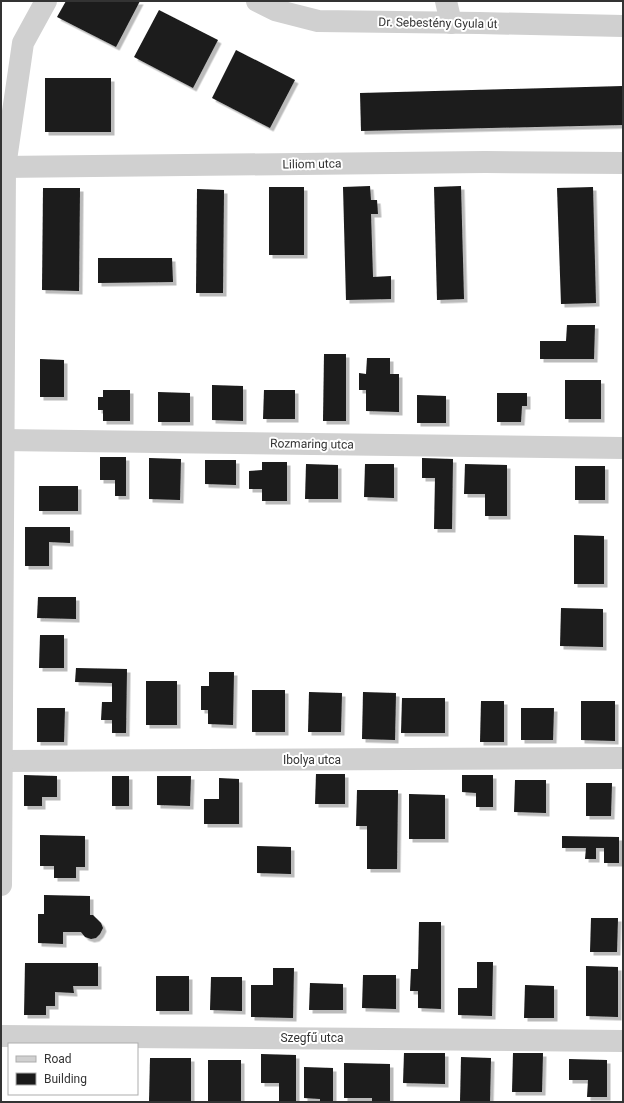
<svg xmlns="http://www.w3.org/2000/svg" width="624" height="1103" font-family="Roboto,sans-serif">
  <style>
    .building { fill: #1a1a1a; filter: url(#shadow) }
    .lines { fill: none; stroke-linecap: round; stroke-linejoin: round }
    .minor { stroke: #d0d0d0; stroke-width: 22 }
    .tertiary { stroke: #d0d0d0; stroke-width: 22 }
    .labels { text-anchor: middle; stroke-width: 4; stroke-linejoin: round; paint-order: stroke }
    .street-label { font-size: 12px; fill: #333; stroke: #fff }
  </style>
  <defs>
    <filter id="shadow"><feDropShadow dx="3.5" dy="3.5" stdDeviation="0" flood-color="#0004"/></filter>
  </defs>
  <rect width="100%" height="100%" fill="#fff"/>
  <!-- building -->
  <g class="building">
    <polygon points="66,1 140,1 116,47 57,17"/>
    <polygon points="159,10 218,40 193,88 134,57"/>
    <polygon points="236,50 295,80 270,128 212,98"/>
    <rect x="45" y="78" width="66" height="54"/>
    <polygon points="623,86 623,125 361,131 360,93"/>
    <polygon points="370,186 371,200 377,200 378,214 371,214 373,277 391,276 391,299 346,300 343,187"/>
    <polygon points="461,186 464,299 437,300 434,187"/>
    <rect x="269" y="187" width="35" height="68"/>
    <polygon points="593,187 596,303 561,304 557,188"/>
    <polygon points="43,188 80,188 79,291 42,290"/>
    <polygon points="197,189 224,190 223,293 196,293"/>
    <polygon points="98,258 172,258 173,282 98,283"/>
    <polygon points="567,325 595,325 594,359 540,359 540,341 566,341"/>
    <polygon points="324,354 346,354 346,421 323,421"/>
    <polygon points="367,358 390,358 390,374 399,374 399,412 366,411 366,390 359,390 359,373 366,374"/>
    <polygon points="40,359 64,360 64,397 40,397"/>
    <rect x="565" y="380" width="36" height="39"/>
    <polygon points="212,385 243,386 243,421 212,420"/>
    <polygon points="103,390 130,390 130,421 103,421 103,410 98,410 98,397 103,397"/>
    <polygon points="264,390 295,390 295,419 263,419"/>
    <polygon points="158,392 190,393 190,422 158,422"/>
    <polygon points="497,393 527,393 527,406 522,406 521,422 497,422"/>
    <polygon points="417,395 446,396 446,423 417,423"/>
    <polygon points="100,457 126,457 126,496 115,496 115,480 100,480"/>
    <polygon points="149,458 181,459 180,500 149,499"/>
    <polygon points="422,458 453,459 452,529 434,529 435,478 422,478"/>
    <polygon points="205,460 236,460 236,485 205,484"/>
    <polygon points="262,462 287,462 287,501 262,501 262,489 249,489 249,471 262,470"/>
    <polygon points="306,464 338,465 338,499 305,499"/>
    <polygon points="365,464 394,464 394,498 364,497"/>
    <polygon points="465,464 507,465 507,516 485,516 485,494 464,494"/>
    <rect x="575" y="466" width="30" height="34"/>
    <rect x="39" y="486" width="39" height="25"/>
    <polygon points="25,527 70,527 70,543 49,542 49,566 25,566"/>
    <polygon points="574,535 604,536 604,584 574,584"/>
    <polygon points="38,597 76,597 76,619 37,618"/>
    <polygon points="561,608 603,609 603,647 560,646"/>
    <polygon points="40,635 64,635 64,668 39,668"/>
    <polygon points="76,668 127,669 126,733 112,733 112,720 101,720 102,702 112,702 112,683 75,682"/>
    <polygon points="209,672 234,672 233,725 208,724 208,710 201,710 201,686 209,686"/>
    <rect x="146" y="681" width="31" height="44"/>
    <rect x="252" y="690" width="33" height="42"/>
    <polygon points="309,692 342,693 341,732 308,732"/>
    <polygon points="363,692 396,693 395,740 362,739"/>
    <polygon points="402,698 445,698 445,733 401,733"/>
    <polygon points="481,701 504,701 504,742 480,742"/>
    <polygon points="581,701 615,701 615,741 581,740"/>
    <polygon points="37,708 65,708 64,742 37,742"/>
    <polygon points="521,708 554,708 553,740 521,740"/>
    <polygon points="316,774 345,774 345,804 315,804"/>
    <polygon points="24,775 57,776 57,797 42,797 42,806 24,806"/>
    <polygon points="462,775 493,775 493,807 476,807 476,793 462,792"/>
    <rect x="112" y="776" width="17" height="30"/>
    <polygon points="157,776 191,776 190,806 157,805"/>
    <polygon points="219,778 239,779 239,824 204,824 204,799 219,799"/>
    <polygon points="515,780 546,780 546,813 514,812"/>
    <polygon points="586,783 612,783 611,816 586,816"/>
    <polygon points="357,790 398,790 397,869 367,869 367,826 356,826"/>
    <polygon points="409,794 445,795 445,839 409,839"/>
    <polygon points="40,835 85,836 85,867 76,867 76,878 54,878 54,866 40,866"/>
    <polygon points="562,836 619,837 619,863 604,863 604,848 596,848 596,859 585,859 586,848 562,848"/>
    <polygon points="257,846 291,847 291,874 257,873"/>
    <polygon points="44,895 90,896 90,915 93,915 101,923 103,928 100,934 96,938 91,939 85,937 81,932 63,932 63,944 38,943 38,914 44,914"/>
    <polygon points="591,918 618,918 617,952 590,952"/>
    <polygon points="419,922 441,922 441,1009 418,1008 418,991 410,991 411,969 418,969"/>
    <polygon points="477,962 493,962 492,1016 458,1015 458,988 477,988"/>
    <polygon points="25,963 98,963 98,986 73,986 74,993 55,992 55,1006 46,1006 46,1015 24,1015"/>
    <polygon points="586,966 618,967 618,1017 586,1016"/>
    <polygon points="273,968 294,968 293,1018 251,1017 251,985 273,985"/>
    <polygon points="363,975 396,975 396,1009 362,1008"/>
    <rect x="156" y="976" width="33" height="35"/>
    <polygon points="211,977 242,977 242,1011 210,1010"/>
    <polygon points="310,983 343,984 343,1010 309,1010"/>
    <polygon points="525,985 554,986 554,1018 524,1018"/>
    <polygon points="404,1053 445,1053 445,1084 403,1083"/>
    <polygon points="513,1053 543,1053 542,1092 512,1092"/>
    <polygon points="261,1054 296,1055 296,1102 279,1102 279,1083 261,1083"/>
    <polygon points="461,1057 491,1058 490,1102 460,1102"/>
    <polygon points="150,1058 191,1058 191,1102 149,1102"/>
    <polygon points="569,1059 607,1060 607,1097 587,1097 588,1080 569,1080"/>
    <rect x="208" y="1060" width="33" height="42"/>
    <polygon points="344,1063 390,1064 390,1102 372,1102 372,1098 344,1098"/>
    <polygon points="304,1067 333,1068 333,1102 320,1102 320,1099 304,1098"/>
  </g>
  <g class="lines">
    <!-- minor -->
    <g class="minor">
      <polyline points="446,1 451,23"/>
      <polyline points="1,167 485,162 623,163"/>
      <polyline points="1,440 623,448"/>
      <polyline points="1,761 623,758"/>
      <polyline points="1,885 5,167 23,43 46,1"/>
      <polyline points="1,1036 623,1041"/>
    </g>
    <!-- tertiary -->
    <polyline class="tertiary" points="257,1 275,10 318,21 479,23 623,26"/>
  </g>
  <g class="labels">
    <!-- street labels -->
    <g class="street-label">
      <text transform="translate(438 23) rotate(1)" y="4">Dr. Sebestény Gyula út</text>
      <text transform="translate(312 164) rotate(-1)" y="4">Liliom utca</text>
      <text transform="translate(312 444) rotate(1)" y="4">Rozmaring utca</text>
      <text x="312" y="764">Ibolya utca</text>
      <text x="312" y="1042">Szegfű utca</text>
    </g>
  </g>
  <!-- border -->
  <rect width="624" height="1103" fill="none" stroke="#333333" stroke-width="4"/>
  <!-- legend -->
  <rect x="8" y="1043" width="130" height="52" fill="#ffffff" stroke="#adadad"/>
  <rect x="16" y="1056" width="20" height="6" fill="#d0d0d0" stroke="#adadad"/>
  <text x="44" y="1063" font-size="12" fill="#333333">Road</text>
  <rect x="16" y="1073" width="20" height="12" fill="#1a1a1a" stroke="#adadad"/>
  <text x="44" y="1083" font-size="12" fill="#333333">Building</text>
</svg>
